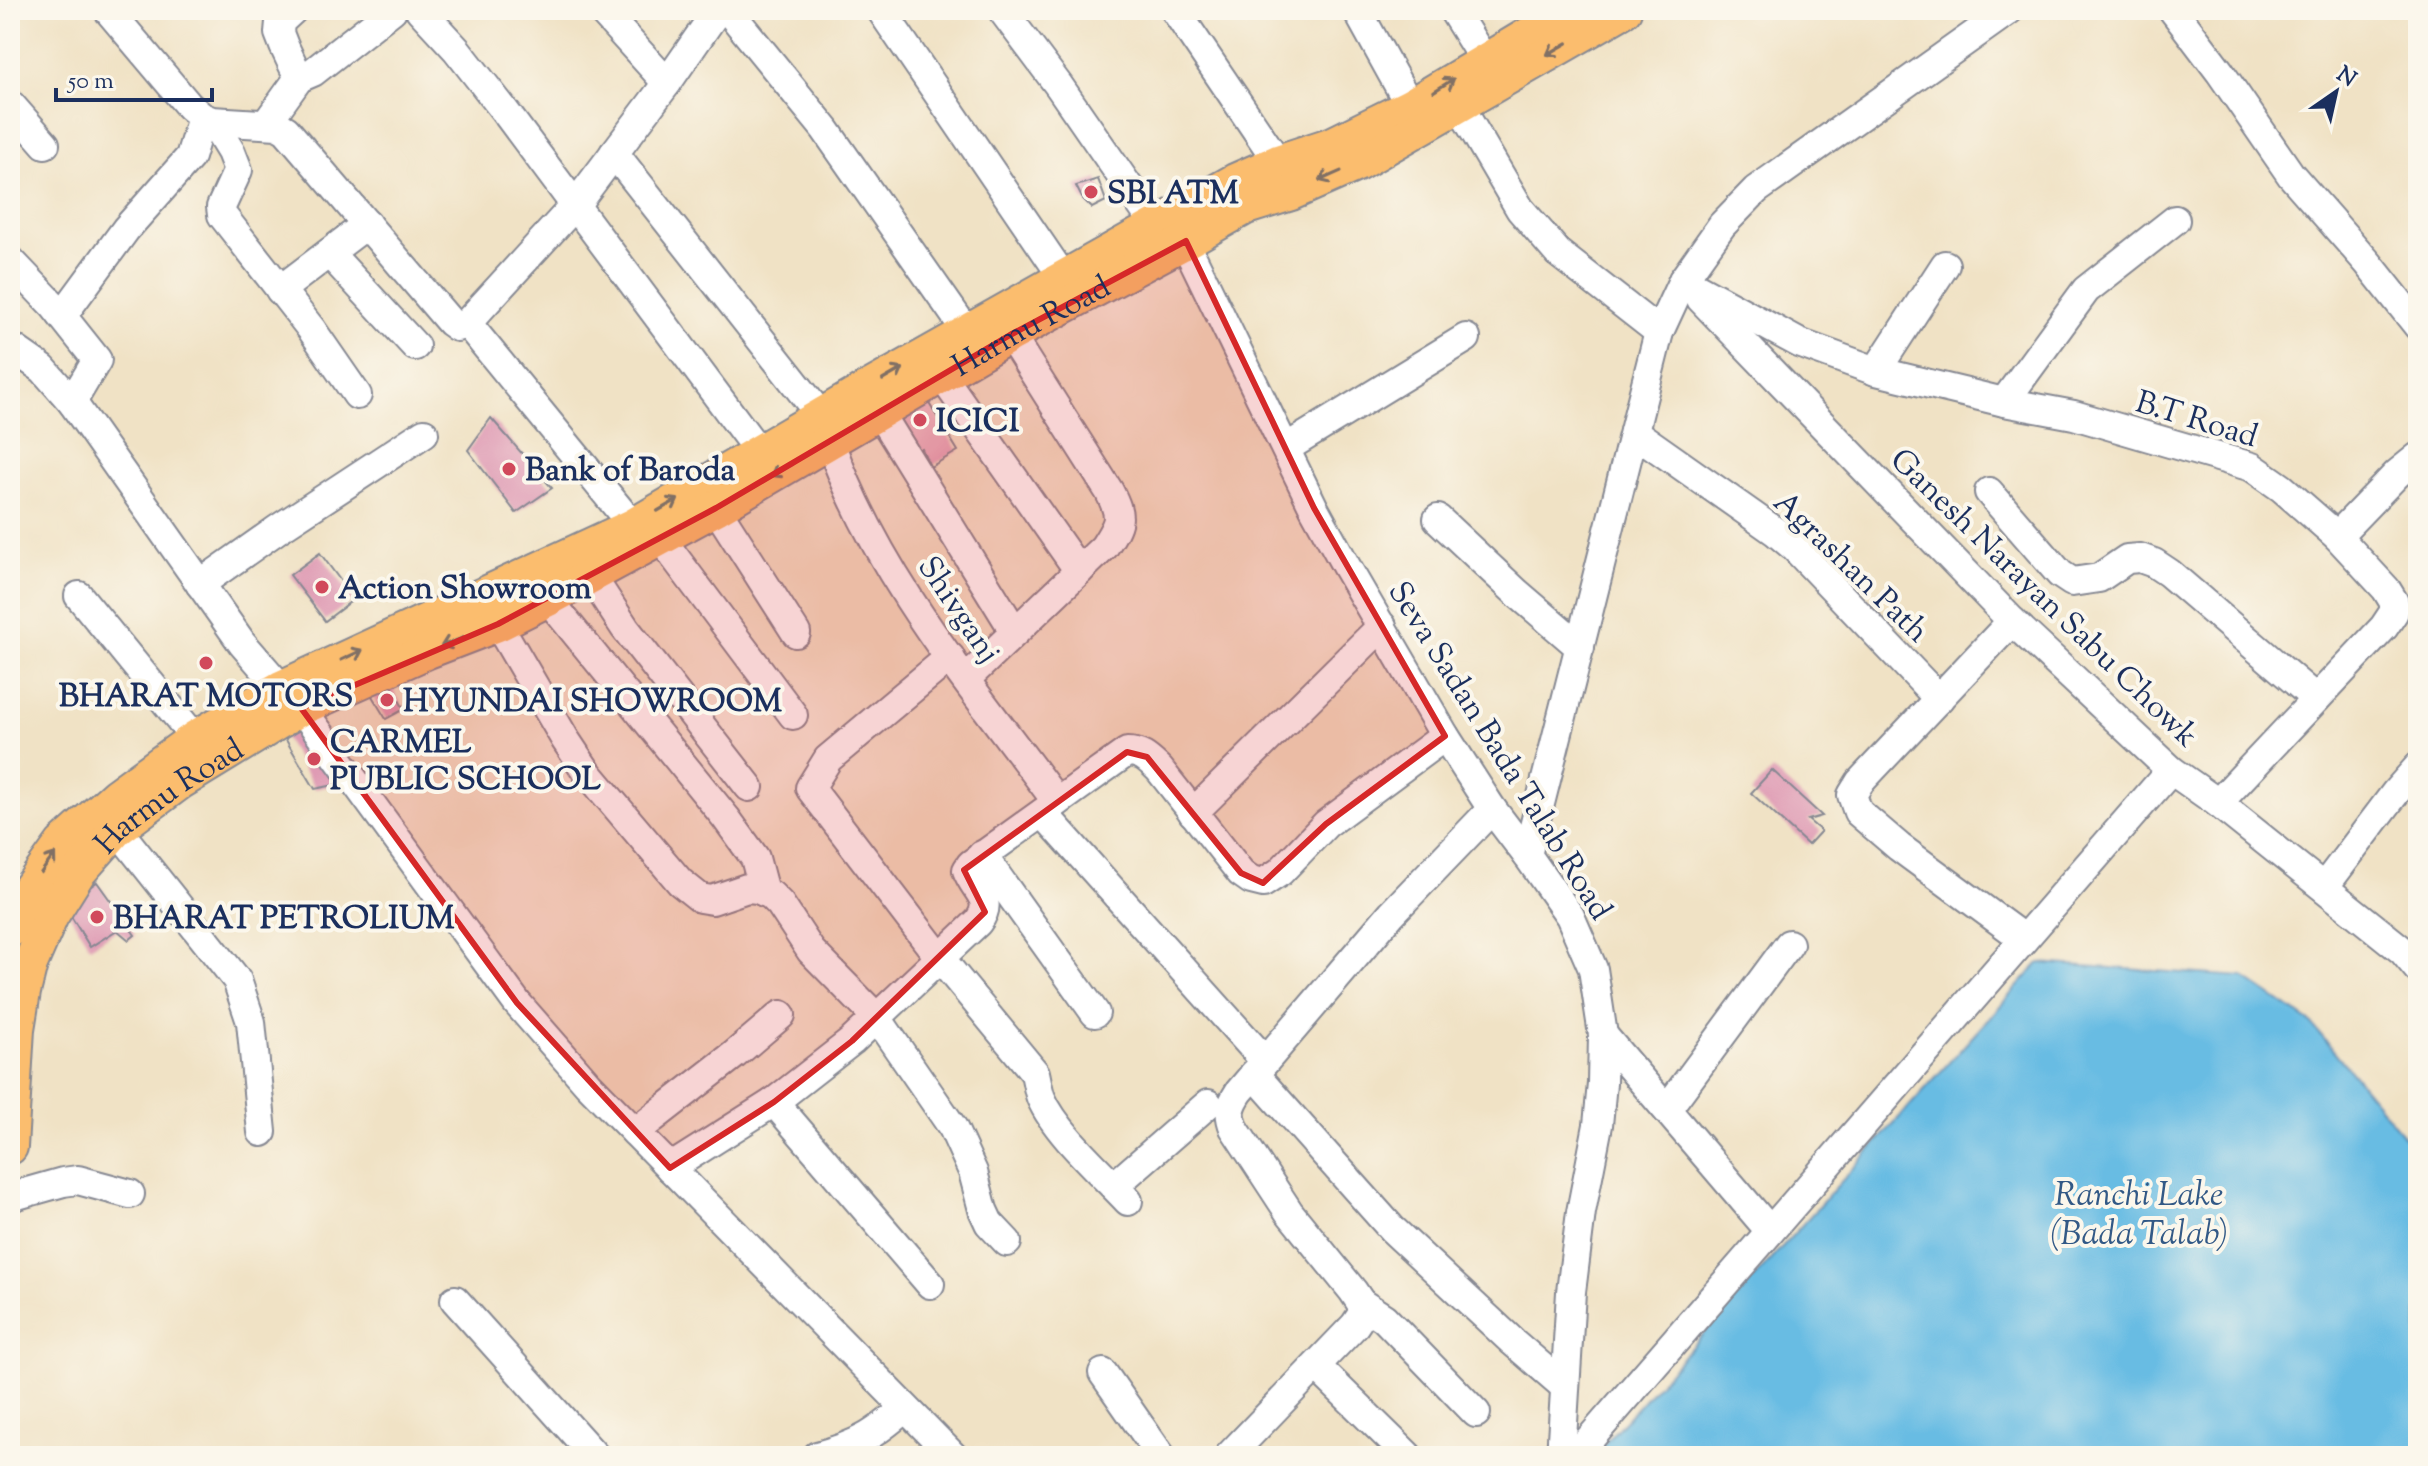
<svg xmlns="http://www.w3.org/2000/svg" width="2428" height="1466" font-family="'Sorts Mill Goudy',serif">
  <style>
    .water { fill: #67bce3; stroke: #4176a0; stroke-width: 2 }
    .building { fill: #df9bb4 }
    .lines { fill: none; stroke-linecap: round; stroke-linejoin: round }
    .minor-casing { stroke: #868892; stroke-width: 32 }
    .major-casing { stroke: #868892; stroke-width: 38 }
    .minor { stroke: #fff; stroke-width: 28 }
    .major { stroke: #fbbd6e; stroke-width: 34 }
    .oneway { stroke: #806f65 }
    .marked { fill: #d62828; fill-opacity: 0.2; stroke: #d62828; stroke-width: 6; stroke-linejoin: round }
    .poi-dot { fill: #d1495b; stroke: #fbf7ec; stroke-width: 3 }
    .labels { text-anchor: middle; stroke-width: 8; stroke-linejoin: round; paint-order: stroke }
    .poi-label { font-size: 32px; font-weight: bold; fill: #1b2f5e; stroke: #fbf7ec; text-anchor: start }
    .street-label { font-size: 32px; fill: #1b2f5e; stroke: #fbf7ec }
    .water-label { font-size: 34px; font-style: italic; fill: #325986; stroke: #fbf7ec }
  </style>
  <rect width="100%" height="100%" fill="#fbf7ec"/>
  <filter id="ink" filterUnits="userSpaceOnUse"><feTurbulence type="fractalNoise" baseFrequency=".0125" numOctaves="2"/><feDisplacementMap in="SourceGraphic" scale="16" xChannelSelector="R" yChannelSelector="G"/><feConvolveMatrix kernelMatrix="1 2 1 2 8 2 1 2 1" color-interpolation-filters="sRGB"/></filter>
  <filter id="wash" filterUnits="userSpaceOnUse"><feTurbulence type="fractalNoise" baseFrequency=".006" numOctaves="4" result="noise"/><feDisplacementMap in="SourceGraphic" scale="32" xChannelSelector="R" yChannelSelector="G"/><feGaussianBlur stdDeviation="1.8" result="paint"/><feColorMatrix in="noise" values="0 0 0 0 0 0 0 0 0 0 0 0 0 0 0 0 0 1.4 0 .05"/><feComposite in="paint" operator="in"/></filter>
  <g filter="url(#wash)">
    <rect width="100%" height="100%" fill="#f0e2c5"/>
    <!-- water -->
    <polygon class="water" points="2039,963 2243,977 2311,1023 2418,1153 2418,1456 1598,1456 1601,1447"/>
    <g id="blocks">
      <!-- building -->
      <g class="building">
        <polygon points="1098,179 1106,201 1092,208 1082,198 1076,186"/>
        <polygon points="922,392 958,451 930,467 922,449 917,450 893,407"/>
        <polygon points="491,418 552,488 516,513 468,450"/>
        <polygon points="320,553 354,599 325,621 290,575"/>
        <polygon points="388,680 404,709 386,719 369,691"/>
        <polygon points="314,727 344,783 315,789 283,735"/>
        <polygon points="1772,770 1822,816 1808,820 1821,831 1808,845 1751,793"/>
        <polygon points="97,882 135,935 129,940 117,930 90,947 64,905"/>
      </g>
    </g>
  </g>
  <g filter="url(#ink)">
    <use href="#blocks" fill-opacity="0" stroke="#868892" stroke-width="2"/>
    <g class="lines">
      <!-- minor casing -->
      <g class="minor-casing">
        <g id="minor">
          <polyline points="108,10 189,106 202,117 212,121 277,125 286,130 450,322 457,327 467,323 576,204 667,83 712,18 713,10"/>
          <polyline points="420,10 457,50 504,110 759,452"/>
          <polyline points="601,10 667,83"/>
          <polyline points="728,10 825,129 967,332"/>
          <polyline points="881,10 1063,277"/>
          <polyline points="1002,10 1059,86 1155,225"/>
          <polyline points="1175,10 1278,162"/>
          <polyline points="1357,10 1410,106"/>
          <polyline points="1453,10 1484,60"/>
          <polyline points="2173,10 2220,72 2291,175 2368,263 2418,326"/>
          <polyline points="299,78 313,72 392,10"/>
          <polyline points="10,104 45,144"/>
          <polyline points="1459,105 1520,209 1558,253 1659,332"/>
          <polyline points="212,121 231,152 238,170 221,207 222,215 312,330 357,395"/>
          <polyline points="266,124 299,78 284,46 279,33 280,22 293,10"/>
          <polyline points="614,153 821,416"/>
          <polyline points="1176,224 1314,508 1346,566 1445,736 1492,809 1527,855 1570,916 1593,969 1603,1035 1602,1083 1598,1125 1581,1212 1571,1292 1561,1456"/>
          <polyline points="329,253 415,346"/>
          <polyline points="10,260 54,306 97,360 72,402"/>
          <polyline points="1683,280 1799,343 1876,371 2004,402 2074,415 2252,467 2282,488 2337,536 2386,589 2394,602 2394,612 2384,627 2218,803"/>
          <polyline points="280,290 367,224"/>
          <polyline points="1701,299 2012,621 2171,770 2218,803 2403,951 2418,969"/>
          <polyline points="62,316 126,229 190,157 202,117"/>
          <polyline points="467,323 633,526"/>
          <polyline points="10,346 43,369 72,402 242,643 281,688"/>
          <polyline points="1876,371 1945,265"/>
          <polyline points="942,376 1079,571"/>
          <polyline points="2004,402 2086,290 2175,220"/>
          <polyline points="879,412 1015,632"/>
          <polyline points="1634,432 1776,532 1795,548 1939,699"/>
          <path d="M830,442C877,577 973,688 1057,802"/>
          <polyline points="1286,448 1466,338"/>
          <polyline points="1989,492 2060,574 2072,582 2099,578 2127,559 2140,558 2154,563 2169,573 2316,699"/>
          <polyline points="716,508 796,633"/>
          <polyline points="1438,519 1517,593 1580,647"/>
          <polyline points="2337,536 2397,474 2418,457"/>
          <polyline points="661,539 793,715"/>
          <polyline points="591,576 625,628 749,787"/>
          <polyline points="200,584 278,529 424,433"/>
          <polyline points="79,596 195,738"/>
          <polyline points="548,599 726,818 755,858 764,892"/>
          <polyline points="2012,621 1860,782 1852,795 1858,812 1899,847 2024,939"/>
          <polyline points="498,624 565,739 587,772 680,882 700,898 712,900 747,888 758,889 771,895 780,904 811,951 877,1018 953,1128 973,1172 983,1210 989,1223 1007,1242"/>
          <path d="M950,657L828,759L810,788L940,958L1035,1073C1037,1081 1038,1090 1041,1098C1056,1133 1102,1173 1128,1201"/>
          <path d="M966,679L1104,547C1120,522 1123,518 1109,491L1010,335"/>
          <polyline points="301,708 517,1003 588,1084 953,1456"/>
          <polyline points="1043,813 1265,1061"/>
          <polyline points="1193,813 1382,626"/>
          <polyline points="117,829 237,980 251,1022 262,1132"/>
          <polyline points="982,855 1095,1013"/>
          <polyline points="1527,855 1659,332 1683,280 1722,225 1756,190 2009,10"/>
          <polyline points="2324,887 2396,792 2418,767"/>
          <polyline points="1603,1035 1770,1231"/>
          <polyline points="1254,1074 1392,1229 1513,1342 1565,1387"/>
          <polyline points="774,1102 930,1284"/>
          <polyline points="1667,1109 1789,944"/>
          <polyline points="635,1132 734,1055 781,1015"/>
          <path d="M670,1168L774,1102L852,1041L978,922C995,899 975,892 967,870L971,864L1127,752C1142,752 1148,759 1159,769L1241,873L1251,880L1263,883L1280,872L1326,824L1445,736"/>
          <polyline points="1114,1186 1208,1104"/>
          <polyline points="10,1197 63,1182 78,1180 130,1194"/>
          <polyline points="455,1300 595,1456"/>
          <polyline points="1361,1303 1384,1318 1476,1413"/>
          <polyline points="1316,1366 1408,1456"/>
          <polyline points="1103,1373 1161,1456"/>
          <path d="M817,1456C858,1445 874,1435 905,1408"/>
          <path d="M1229,1456L1355,1325L1363,1313L1361,1303L1353,1291L1289,1212L1234,1128C1228,1113 1230,1106 1239,1092L1392,913L1492,809"/>
          <polyline points="1575,1456 2171,770"/>
        </g>
      </g>
      <!-- major casing -->
      <g class="major-casing">
        <g id="major">
          <polyline points="10,930 23,898 62,844 117,795 195,738 281,688 633,526 865,390 1235,181 1278,162 1333,144 1410,106 1570,10"/>
          <path id="s1" d="M10,1147L17,1029L23,992L30,964L51,916L78,873L117,829L180,782L301,708L428,651L498,624L548,599L716,508L1010,335L1186,241L1246,207L1291,193L1357,164L1624,10"/>
        </g>
      </g>
      <!-- minor -->
      <use href="#minor" class="minor"/>
      <!-- major -->
      <use href="#major" class="major"/>
    </g>
    <!-- one-way arrows -->
    <defs><path id="oneway-shaft" d="M-6 0H5M1.5-3L5.5 0L1.5 3" fill="none" stroke-width="1.6" stroke-linecap="round" stroke-linejoin="round" transform="scale(2)"/></defs>
    <g class="oneway">
      <use href="#oneway-shaft" transform="translate(1557 49) rotate(150)"/>
      <use href="#oneway-shaft" transform="translate(1444 85) rotate(-32)"/>
      <use href="#oneway-shaft" transform="translate(1330 176) rotate(156)"/>
      <use href="#oneway-shaft" transform="translate(893 374) rotate(-30)"/>
      <use href="#oneway-shaft" transform="translate(781 470) rotate(150)"/>
      <use href="#oneway-shaft" transform="translate(668 505) rotate(-30)"/>
      <use href="#oneway-shaft" transform="translate(452 642) rotate(159)"/>
      <use href="#oneway-shaft" transform="translate(352 655) rotate(-25)"/>
      <use href="#oneway-shaft" transform="translate(48 863) rotate(-54)"/>
    </g>
  </g>
  <!-- marked area -->
  <path class="marked" d="M1186,241L1314,508L1445,736L1326,824L1263,883L1241,873L1147,757L1127,752L964,870L985,912L852,1041L774,1102L670,1168L517,1003L301,708L498,624L716,508L1010,335Z"/>
  <!-- markers -->
  <g class="poi-dot">
    <circle cx="1091" cy="192" r="8"/>
    <circle cx="920" cy="420" r="8"/>
    <circle cx="509" cy="469" r="8"/>
    <circle cx="322" cy="587" r="8"/>
    <circle cx="206" cy="663" r="8"/>
    <circle cx="387" cy="700" r="8"/>
    <circle cx="314" cy="759" r="8"/>
    <circle cx="97" cy="917" r="8"/>
  </g>
  <g class="labels">
    <!-- poi labels -->
    <g class="poi-label">
      <text x="1107" y="203">SBI ATM</text>
      <text x="936" y="431">ICICI</text>
      <text x="525" y="480">Bank of Baroda</text>
      <text x="338" y="598">Action Showroom</text>
      <text x="206" y="706" text-anchor="middle">BHARAT MOTORS</text>
      <text x="403" y="711">HYUNDAI SHOWROOM</text>
      <text x="330" y="752">CARMEL<tspan x="330" dy="37">PUBLIC SCHOOL</tspan></text>
      <text x="113" y="928">BHARAT PETROLIUM</text>
    </g>
    <!-- street labels -->
    <g class="street-label">
      <text dy="11" stroke="none"><textPath href="#s1" startOffset="1392">Harmu Road</textPath></text>
      <text transform="translate(2197 418) rotate(17)" y="11">B.T Road</text>
      <text transform="translate(1852 566) rotate(44)" y="11">Agrashan Path</text>
      <text transform="translate(2045 597) rotate(44)" y="11">Ganesh Narayan Sabu Chowk</text>
      <text transform="translate(960 609) rotate(56)" y="11">Shivganj</text>
      <text transform="translate(1501 750) rotate(58)" y="11">Seva Sadan Bada Talab Road</text>
      <text dy="11" stroke="none"><textPath href="#s1" startOffset="408">Harmu Road</textPath></text>
    </g>
    <!-- water labels -->
    <g class="water-label">
      <text x="2139" y="1205">Ranchi Lake<tspan x="2139" dy="39">(Bada Talab)</tspan></text>
    </g>
  </g>
  <!-- margin -->
  <rect width="2428" height="1466" fill="none" stroke="#fbf7ec" stroke-width="40"/>
  <!-- north arrow -->
  <g transform="translate(2336 92) rotate(34)" stroke="#fbf7ec" stroke-width="6" paint-order="stroke">
  <path d="M0-6L14 30L0 20L-14 30Z" fill="#1b2f5e"/>
  <text y="-12" font-size="22" font-weight="bold" text-anchor="middle" fill="#1b2f5e">N</text>
  </g>
  <!-- scale -->
  <path d="M56 88v12h156v-12" fill="none" stroke="#1b2f5e" stroke-width="4"/>
  <text x="68" y="88" font-size="24" fill="#1b2f5e" stroke="#fbf7ec" stroke-width="6" paint-order="stroke">50 m</text>
</svg>
